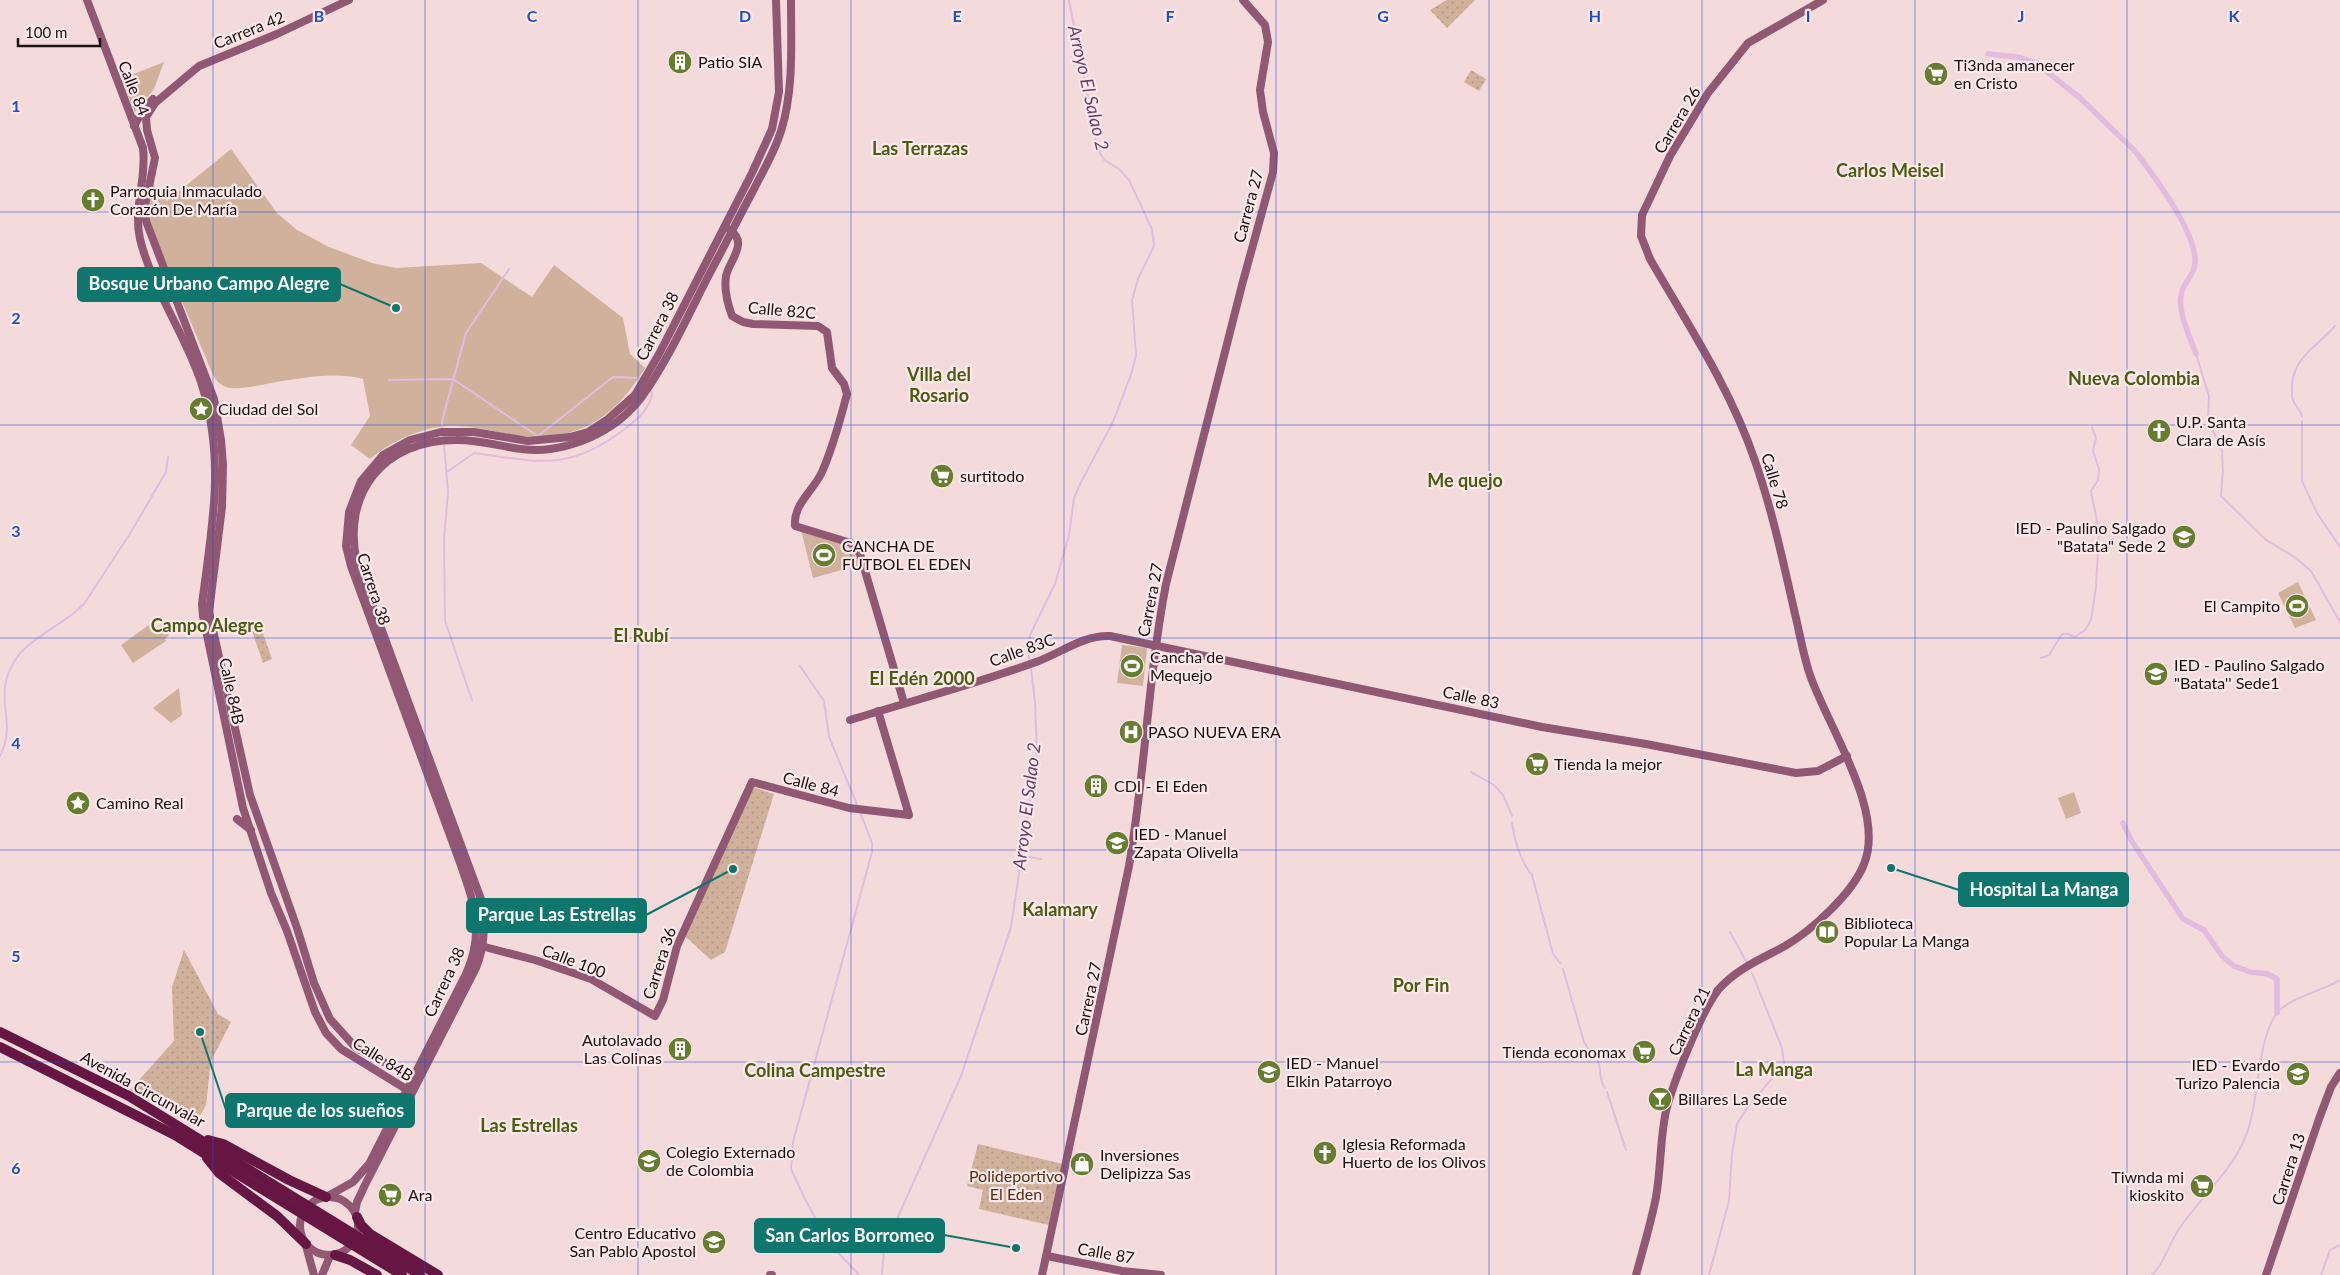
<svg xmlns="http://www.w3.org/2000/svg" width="2340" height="1275" font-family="Lato,sans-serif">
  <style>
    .grass { fill: #d0b29c }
    .park { fill: url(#park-dots) }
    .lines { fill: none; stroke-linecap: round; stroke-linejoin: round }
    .stream { stroke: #e1bcde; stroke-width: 2 }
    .canal { stroke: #e1bcde; stroke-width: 5.5 }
    .secondary { stroke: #905872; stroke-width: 8 }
    .highway { stroke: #661642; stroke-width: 10 }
    .highway-bridge { stroke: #661642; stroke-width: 10 }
    .grid { fill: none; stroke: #1d4ed8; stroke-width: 1; stroke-opacity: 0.55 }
    .labels { text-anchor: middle; stroke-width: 4.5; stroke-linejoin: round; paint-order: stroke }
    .street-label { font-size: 16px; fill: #191010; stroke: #ffe8ea }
    .poi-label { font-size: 16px; fill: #191010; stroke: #ffe8ea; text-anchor: start }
    .park-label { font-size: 16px; fill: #57300e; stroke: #ffe8ea }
    .water-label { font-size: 18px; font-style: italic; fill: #6d3e6a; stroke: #ffe8ea }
    .neighbourhood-label { font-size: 18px; font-weight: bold; fill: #485c12; stroke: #ffe8ea }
    .grid-label { font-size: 16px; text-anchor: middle; font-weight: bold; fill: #1d4ed8; stroke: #ffe8ea; stroke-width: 4.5; stroke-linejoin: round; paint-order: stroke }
    .leader { fill: none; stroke: #0f766e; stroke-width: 2 }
    .callout-dot { fill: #0f766e; stroke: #ffe8ea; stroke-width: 2 }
    .callout { fill: #0f766e; stroke: #0f766e; stroke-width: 2 }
    .callout-label { font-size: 18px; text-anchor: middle; font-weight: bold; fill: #fff }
  </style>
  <defs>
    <pattern id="park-dots" width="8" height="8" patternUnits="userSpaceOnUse" patternTransform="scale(1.25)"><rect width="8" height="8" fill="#d0b29c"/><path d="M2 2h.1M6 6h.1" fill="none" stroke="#b29885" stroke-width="1.8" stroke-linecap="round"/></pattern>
  </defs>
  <rect width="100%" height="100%" fill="#f5dadb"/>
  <!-- grass -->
  <g class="grass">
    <polygon points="164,62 154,89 135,112 121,79"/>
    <path d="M231,149L277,213L297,230L329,247L372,263L396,268L481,263L532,297L554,265L623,318L630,354L645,368C618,412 587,437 534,437C505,436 479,425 450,426C421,427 392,441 370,459L351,445L370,416L363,379C332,371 297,379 266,384C255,386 243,389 231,388C222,387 217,382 213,375L150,225L149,213L153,184L167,201Z"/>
    <path d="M801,530C826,538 849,538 860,565L813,578Z"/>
    <polygon points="2298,582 2316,620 2295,628 2278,593"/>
    <polygon points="153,622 157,628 162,625 169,635 165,639 166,641 133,663 121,645"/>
    <polygon points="1122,645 1147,648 1143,686 1117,683"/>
    <polygon points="179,688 182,715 171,723 153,708"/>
    <polygon points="2074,792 2081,813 2066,819 2058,798"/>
  </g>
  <!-- park -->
  <g class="park">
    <polygon points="1447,0 1475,0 1447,28 1430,10"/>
    <polygon points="1471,70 1486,79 1479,91 1464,82"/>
    <polygon points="260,625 272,659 263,663 251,628"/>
    <polygon points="753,787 774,794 725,952 711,960 685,936"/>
    <polygon points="184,950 218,1014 231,1022 211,1061 206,1105 194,1126 130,1090 174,1041 172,987"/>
    <polygon points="978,1144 1063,1164 1049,1225 979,1209 983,1190 967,1186"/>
  </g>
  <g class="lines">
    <!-- stream -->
    <g class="stream">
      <polyline points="2196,354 2209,396 2208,419 2222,451 2223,470 2221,496 2266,540 2296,558 2311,571 2340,622"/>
      <polyline points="389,380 453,379 539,437"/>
      <path d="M2302,417C2301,409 2292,404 2292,396C2289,358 2314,350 2335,326"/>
      <polyline points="2302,421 2302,481 2317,513 2340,547"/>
      <polyline points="442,428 442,421 466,333 509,269"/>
      <polyline points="538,436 613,377 640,378"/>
      <polyline points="444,445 448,492 444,540 445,621 472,700"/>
      <path d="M447,472L474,453C539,462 570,472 626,428C638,419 651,408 652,392"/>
      <polyline points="2041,658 2049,655 2062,634 2068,634 2075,637 2085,630 2091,620 2096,587 2099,531 2091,491 2098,480 2099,469 2093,451 2096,438 2092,427"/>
      <polyline points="1030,663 1028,651 1030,635 1055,584 1069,535 1074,498 1081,482 1113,422 1132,372 1136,355 1132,300 1138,279 1154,246 1152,229 1129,180 1119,169 1104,160 1098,150 1069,0"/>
      <polyline points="800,666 824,701 829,737 858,807"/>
      <path d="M0,756C15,726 0,709 6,681C16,639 58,631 84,604L131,532L166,472L168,457"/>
      <polyline points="1471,772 1494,785 1503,795 1512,816"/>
      <path d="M1512,823C1514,840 1521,862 1532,875L1553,954L1560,963"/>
      <polyline points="1022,862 1029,857 1041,859"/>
      <polyline points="1730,932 1747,963"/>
      <polyline points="1563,969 1584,1042 1591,1053"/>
      <path d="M1598,1061C1602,1071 1598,1079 1605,1088"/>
      <polyline points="1607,1092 1626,1150"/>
      <polyline points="859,1275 828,1242 805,1199 791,1169 793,1142 872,852 872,843 860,812"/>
      <polyline points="882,1275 884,1248 961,1076 1011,927 1037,753 1035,703 1031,667"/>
      <polyline points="1709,1275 1729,1201 1732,1154 1737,1124 1747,1108 1784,1064 1782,1048 1752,973"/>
      <path d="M2152,1275C2166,1261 2169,1242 2181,1226C2202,1196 2231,1172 2245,1138C2260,1103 2256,1040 2277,1013C2289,998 2322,991 2340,980"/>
      <polyline points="2321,1275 2330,1250 2340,1245"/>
    </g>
    <!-- canal -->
    <g class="canal">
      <path d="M1988,54L2018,57L2036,63L2080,98L2135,151C2154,176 2198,234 2195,264C2194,274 2185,282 2182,291C2176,310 2190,336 2196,354"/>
      <polyline points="2123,823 2131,840 2183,919 2204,930 2222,956 2234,966 2250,972 2268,974 2277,979 2277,1013"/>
    </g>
    <!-- secondary -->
    <g class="secondary">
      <path d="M87,0L143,148C147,179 133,207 140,239C152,288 185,334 201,382C226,460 212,526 202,604L203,616L243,808L271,893L287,931L315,1012L326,1033L341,1049L411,1092"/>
      <polyline points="349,0 277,34 199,66 155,103 146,117 147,130 155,158 145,206 146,221 214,399 221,440 223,465 222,507 209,612 250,795 297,928 314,983 330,1019 356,1048 417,1079"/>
      <polyline points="134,126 144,108 153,99"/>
      <path d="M730,230C749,243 729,261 726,276C724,288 728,305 732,316L743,322L753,324L818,326L827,332L832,368L844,384L847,394C840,421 833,447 822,472C814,490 793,504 795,526L851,543L860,554L904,703"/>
      <path d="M850,720C912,701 975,684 1036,662C1061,653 1083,635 1110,636L1542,727L1646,744L1796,773L1818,771L1847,756"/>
      <polyline points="237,819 251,830"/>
      <polyline points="481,946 535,960 591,979 655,1016 663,1000 677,946 752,782 849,808 909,815 878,711"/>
      <circle cx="329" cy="1226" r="29"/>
      <path d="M326,1197L353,1182L369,1164L466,974C486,929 473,901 458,857L351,566L346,546L349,512L361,481L383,455L410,440L441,432H474L528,441L570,437L588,432L608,419L635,395L659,354L752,173L772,129L779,92L776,0"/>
      <path d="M355,1212L357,1202L365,1185L476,968C485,945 485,926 482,902L357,563C341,493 384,440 456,440C487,439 518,454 550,449C572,446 593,438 611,426C622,419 633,408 641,398C669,359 689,313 711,271C726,243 740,215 755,187C764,169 775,151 781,131C794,90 791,43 791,0"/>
      <polyline points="306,1246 314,1275"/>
      <polyline points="1047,1256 1122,1271 1161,1275"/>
      <polyline points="322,1275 330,1256"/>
      <polyline points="770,1275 772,1275"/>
      <path d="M1042,1275L1129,866C1145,773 1148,678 1166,584L1242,285L1273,172L1274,153L1263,112L1260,90L1268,42L1265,25L1243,0"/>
      <path d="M1636,1275C1643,1249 1651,1223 1656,1197C1661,1169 1660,1139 1666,1111C1673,1083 1701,1012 1718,990C1736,969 1761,959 1785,946C1811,931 1853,893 1864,864C1886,811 1827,725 1810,675C1803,655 1800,634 1795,614C1783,561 1772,509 1754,458C1730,388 1687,323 1650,259L1641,236L1642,215L1670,156L1708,93L1748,43L1823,0"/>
      <polyline points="2266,1275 2319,1119 2331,1087 2340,1073"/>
    </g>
    <!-- highway -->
    <g class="highway">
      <polyline points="0,1032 129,1096 228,1157"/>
      <polyline points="0,1047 175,1135 223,1165"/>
      <polyline points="208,1140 223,1144 289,1180 326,1197"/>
      <polyline points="207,1158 219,1173 277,1216 306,1244"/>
      <polyline points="357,1217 361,1225 370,1234 438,1275"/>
      <polyline points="335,1255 350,1260 377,1275"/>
    </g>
    <!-- highway-bridge -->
    <g class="highway-bridge">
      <polyline points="228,1157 420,1275"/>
      <polyline points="223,1165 402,1275"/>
    </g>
  </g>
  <!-- grid -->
  <path class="grid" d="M213,0V1275M425,0V1275M638,0V1275M851,0V1275M1064,0V1275M1276,0V1275M1489,0V1275M1702,0V1275M1915,0V1275M2127,0V1275M0,212H2340M0,425H2340M0,638H2340M0,850H2340M0,1062H2340"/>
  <!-- icons -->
  <defs>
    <g id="building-disc" transform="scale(1.25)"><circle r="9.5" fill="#657d2f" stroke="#ffe8ea"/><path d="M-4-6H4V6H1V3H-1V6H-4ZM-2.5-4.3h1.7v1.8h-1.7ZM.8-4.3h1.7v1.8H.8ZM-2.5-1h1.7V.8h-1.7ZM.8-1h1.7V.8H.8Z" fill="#fff"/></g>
    <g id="supermarket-disc" transform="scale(1.25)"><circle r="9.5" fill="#657d2f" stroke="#ffe8ea"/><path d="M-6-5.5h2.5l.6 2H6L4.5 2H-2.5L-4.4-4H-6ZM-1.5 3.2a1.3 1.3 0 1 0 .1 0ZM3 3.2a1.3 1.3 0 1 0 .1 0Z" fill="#fff"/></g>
    <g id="church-disc" transform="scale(1.25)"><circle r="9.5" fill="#657d2f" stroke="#ffe8ea"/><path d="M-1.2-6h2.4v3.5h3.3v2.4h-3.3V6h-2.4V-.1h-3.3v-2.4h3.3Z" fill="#fff"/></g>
    <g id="sight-disc" transform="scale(1.25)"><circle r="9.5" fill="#657d2f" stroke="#ffe8ea"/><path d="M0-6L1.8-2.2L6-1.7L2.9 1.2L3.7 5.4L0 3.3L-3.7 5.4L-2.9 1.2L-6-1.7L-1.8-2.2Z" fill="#fff"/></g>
    <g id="school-disc" transform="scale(1.25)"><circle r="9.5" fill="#657d2f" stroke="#ffe8ea"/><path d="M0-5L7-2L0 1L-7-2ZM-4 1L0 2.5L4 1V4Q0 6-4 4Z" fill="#fff"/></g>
    <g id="stadium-disc" transform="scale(1.25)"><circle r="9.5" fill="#657d2f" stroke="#ffe8ea"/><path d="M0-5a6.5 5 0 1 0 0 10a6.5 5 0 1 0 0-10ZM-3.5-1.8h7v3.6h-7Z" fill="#fff"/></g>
    <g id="hospital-disc" transform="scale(1.25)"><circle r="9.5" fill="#657d2f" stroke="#ffe8ea"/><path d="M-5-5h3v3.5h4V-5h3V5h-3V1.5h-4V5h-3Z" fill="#fff"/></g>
    <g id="library-disc" transform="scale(1.25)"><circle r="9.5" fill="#657d2f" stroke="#ffe8ea"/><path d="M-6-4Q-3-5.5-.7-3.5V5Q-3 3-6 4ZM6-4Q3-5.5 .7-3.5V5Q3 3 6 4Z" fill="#fff"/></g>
    <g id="bar-disc" transform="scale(1.25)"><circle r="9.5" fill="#657d2f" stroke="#ffe8ea"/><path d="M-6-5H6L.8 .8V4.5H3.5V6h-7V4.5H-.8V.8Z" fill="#fff"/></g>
    <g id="shop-disc" transform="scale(1.25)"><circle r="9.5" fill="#657d2f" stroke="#ffe8ea"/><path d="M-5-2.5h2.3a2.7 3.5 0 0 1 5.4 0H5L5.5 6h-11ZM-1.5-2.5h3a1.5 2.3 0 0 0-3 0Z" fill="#fff"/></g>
  </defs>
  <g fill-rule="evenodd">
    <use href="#building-disc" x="680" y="62"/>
    <use href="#supermarket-disc" x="1936" y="74"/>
    <use href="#church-disc" x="93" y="200"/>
    <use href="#sight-disc" x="201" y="409"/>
    <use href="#church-disc" x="2159" y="431"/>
    <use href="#supermarket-disc" x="942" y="476"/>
    <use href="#school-disc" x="2184" y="537"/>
    <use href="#stadium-disc" x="824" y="555"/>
    <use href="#stadium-disc" x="2297" y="606"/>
    <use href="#stadium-disc" x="1132" y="666"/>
    <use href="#school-disc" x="2156" y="674"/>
    <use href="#hospital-disc" x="1131" y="732"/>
    <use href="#supermarket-disc" x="1537" y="764"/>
    <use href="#building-disc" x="1096" y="786"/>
    <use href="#sight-disc" x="78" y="803"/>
    <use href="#school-disc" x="1117" y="843"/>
    <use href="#library-disc" x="1827" y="932"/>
    <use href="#building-disc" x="680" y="1049"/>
    <use href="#supermarket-disc" x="1644" y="1052"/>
    <use href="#school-disc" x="1269" y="1072"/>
    <use href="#school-disc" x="2298" y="1074"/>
    <use href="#bar-disc" x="1660" y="1099"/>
    <use href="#church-disc" x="1325" y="1153"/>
    <use href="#school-disc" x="649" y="1161"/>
    <use href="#shop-disc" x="1082" y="1164"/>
    <use href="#supermarket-disc" x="2202" y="1186"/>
    <use href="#supermarket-disc" x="390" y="1195"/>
    <use href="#school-disc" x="714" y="1242"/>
  </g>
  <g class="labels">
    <!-- street labels -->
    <g class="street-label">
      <text transform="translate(249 30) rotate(-22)" y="6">Carrera 42</text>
      <text transform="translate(134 88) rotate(68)" y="6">Calle 84</text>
      <text transform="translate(1677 120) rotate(-59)" y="6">Carrera 26</text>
      <text transform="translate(1248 206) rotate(-75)" y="6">Carrera 27</text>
      <text transform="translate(782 310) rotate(5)" y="6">Calle 82C</text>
      <text transform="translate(657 326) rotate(-63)" y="6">Carrera 38</text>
      <text transform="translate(1775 481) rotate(73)" y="6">Calle 78</text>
      <text transform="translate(374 589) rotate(72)" y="6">Carrera 38</text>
      <text transform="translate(1150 600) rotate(-79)" y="6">Carrera 27</text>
      <text transform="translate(1022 650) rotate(-20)" y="6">Calle 83C</text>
      <text transform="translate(232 691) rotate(78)" y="6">Calle 84B</text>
      <text transform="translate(1471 697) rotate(12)" y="6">Calle 83</text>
      <text transform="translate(811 784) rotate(15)" y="6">Calle 84</text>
      <text transform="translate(574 961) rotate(21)" y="6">Calle 100</text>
      <text transform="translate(659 963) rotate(-72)" y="6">Carrera 36</text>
      <text transform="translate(444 982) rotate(-65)" y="6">Carrera 38</text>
      <text transform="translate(1088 999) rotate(-78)" y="6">Carrera 27</text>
      <text transform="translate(1689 1021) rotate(-64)" y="6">Carrera 21</text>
      <text transform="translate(383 1059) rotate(32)" y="6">Calle 84B</text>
      <text transform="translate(143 1089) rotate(29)" y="6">Avenida Circunvalar</text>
      <text transform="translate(2288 1169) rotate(-72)" y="6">Carrera 13</text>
      <text transform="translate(1106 1253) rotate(10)" y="6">Calle 87</text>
    </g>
    <!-- poi labels -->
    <g class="poi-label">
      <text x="698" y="68">Patio SIA</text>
      <text x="1954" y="71">Ti3nda amanecer<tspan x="1954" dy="18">en Cristo</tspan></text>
      <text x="110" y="197">Parroquia Inmaculado<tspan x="110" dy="18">Corazón De María</tspan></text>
      <text x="218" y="415">Ciudad del Sol</text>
      <text x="2176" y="428">U.P. Santa<tspan x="2176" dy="18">Clara de Asís</tspan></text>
      <text x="960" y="482">surtitodo</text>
      <text x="2166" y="534" text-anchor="end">IED - Paulino Salgado<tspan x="2166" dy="18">"Batata" Sede 2</tspan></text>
      <text x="842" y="552">CANCHA DE<tspan x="842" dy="18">FUTBOL EL EDEN</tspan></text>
      <text x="2280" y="612" text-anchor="end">El Campito</text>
      <text x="1150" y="663">Cancha de<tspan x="1150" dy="18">Mequejo</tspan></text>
      <text x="2174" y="671">IED - Paulino Salgado<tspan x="2174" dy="18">"Batata'' Sede1</tspan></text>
      <text x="1148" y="738">PASO NUEVA ERA</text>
      <text x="1554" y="770">Tienda la mejor</text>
      <text x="1114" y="792">CDI - El Eden</text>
      <text x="96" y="809">Camino Real</text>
      <text x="1134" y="840">IED - Manuel<tspan x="1134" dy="18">Zapata Olivella</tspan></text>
      <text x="1844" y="929">Biblioteca<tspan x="1844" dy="18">Popular La Manga</tspan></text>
      <text x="662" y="1046" text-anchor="end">Autolavado<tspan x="662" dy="18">Las Colinas</tspan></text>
      <text x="1626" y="1058" text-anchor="end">Tienda economax</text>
      <text x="1286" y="1069">IED - Manuel<tspan x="1286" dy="18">Elkin Patarroyo</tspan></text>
      <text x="2280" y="1071" text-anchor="end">IED - Evardo<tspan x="2280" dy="18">Turizo Palencia</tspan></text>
      <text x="1678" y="1105">Billares La Sede</text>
      <text x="1342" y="1150">Iglesia Reformada<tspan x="1342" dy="18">Huerto de los Olivos</tspan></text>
      <text x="666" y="1158">Colegio Externado<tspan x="666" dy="18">de Colombia</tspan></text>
      <text x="1100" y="1161">Inversiones<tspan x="1100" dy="18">Delipizza Sas</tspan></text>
      <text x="2184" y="1183" text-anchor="end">Tiwnda mi<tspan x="2184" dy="18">kioskito</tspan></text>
      <text x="408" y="1201">Ara</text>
      <text x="696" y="1239" text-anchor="end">Centro Educativo<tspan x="696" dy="18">San Pablo Apostol</tspan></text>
    </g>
    <!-- park labels -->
    <g class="park-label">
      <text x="1016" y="1182">Polideportivo<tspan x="1016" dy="18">El Eden</tspan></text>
    </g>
    <!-- water labels -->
    <g class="water-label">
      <text transform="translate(1088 88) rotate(77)" y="6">Arroyo El Salao 2</text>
      <text transform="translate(1027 806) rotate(-83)" y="6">Arroyo El Salao 2</text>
    </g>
    <!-- neighbourhood labels -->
    <g class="neighbourhood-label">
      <text x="920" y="155">Las Terrazas</text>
      <text x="1890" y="177">Carlos Meisel</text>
      <text x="939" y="381">Villa del<tspan x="939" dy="21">Rosario</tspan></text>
      <text x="2134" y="385">Nueva Colombia</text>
      <text x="1465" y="487">Me quejo</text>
      <text x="207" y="632">Campo Alegre</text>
      <text x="641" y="642">El Rubí</text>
      <text x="922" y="685">El Edén 2000</text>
      <text x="1060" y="916">Kalamary</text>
      <text x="1421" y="992">Por Fin</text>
      <text x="1774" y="1076">La Manga</text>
      <text x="815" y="1077">Colina Campestre</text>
      <text x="529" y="1132">Las Estrellas</text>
    </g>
  </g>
  <g class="grid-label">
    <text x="319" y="22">B</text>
    <text x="532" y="22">C</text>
    <text x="745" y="22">D</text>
    <text x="957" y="22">E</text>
    <text x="1170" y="22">F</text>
    <text x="1383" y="22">G</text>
    <text x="1595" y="22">H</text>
    <text x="1808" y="22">I</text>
    <text x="2021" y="22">J</text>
    <text x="2234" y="22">K</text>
    <text x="16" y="112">1</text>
    <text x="16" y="324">2</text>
    <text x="16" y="537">3</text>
    <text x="16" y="749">4</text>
    <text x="16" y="962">5</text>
    <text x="16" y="1174">6</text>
  </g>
  <!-- callouts -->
  <path class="leader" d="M396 308L340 284M1891 868L1959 890M733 869L646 915M200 1032L226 1110M1016 1248L944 1235"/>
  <g class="callout-dot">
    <circle cx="396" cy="308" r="5"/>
    <circle cx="1891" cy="868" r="5"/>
    <circle cx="733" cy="869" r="5"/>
    <circle cx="200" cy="1032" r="5"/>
    <circle cx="1016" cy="1248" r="5"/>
  </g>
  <g class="callout">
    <rect x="78" y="268" width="262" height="33" rx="5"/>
    <rect x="1959" y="873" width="169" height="33" rx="5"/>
    <rect x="467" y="899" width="179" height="33" rx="5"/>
    <rect x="226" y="1094" width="188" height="33" rx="5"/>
    <rect x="755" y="1219" width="189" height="33" rx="5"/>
  </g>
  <g class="callout-label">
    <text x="209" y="290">Bosque Urbano Campo Alegre</text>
    <text x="2044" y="896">Hospital La Manga</text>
    <text x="557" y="921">Parque Las Estrellas</text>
    <text x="320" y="1117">Parque de los sueños</text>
    <text x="850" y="1242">San Carlos Borromeo</text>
  </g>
  <!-- scale -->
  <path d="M18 38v8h82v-8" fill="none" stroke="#191010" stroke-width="2.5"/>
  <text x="25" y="38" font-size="15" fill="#191010" stroke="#ffe8ea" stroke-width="4" paint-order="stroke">100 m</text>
</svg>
